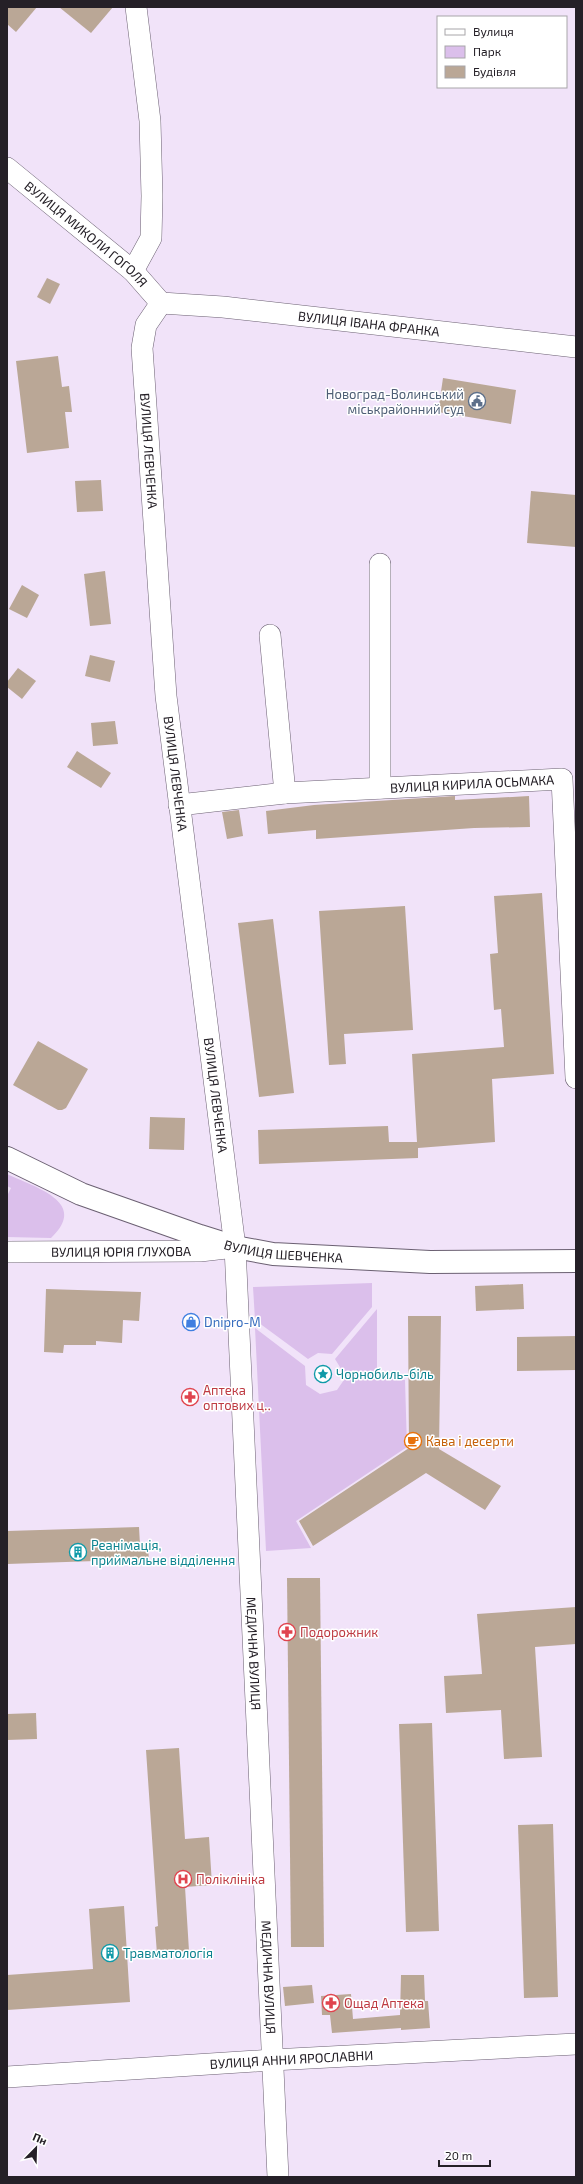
<svg xmlns="http://www.w3.org/2000/svg" width="583" height="2184" font-family="'Exo 2',sans-serif">
  <style>
    .green { fill: #dbbfeb }
    .building { fill: #baa796 }
    .lines { fill: none; stroke-linecap: round; stroke-linejoin: round }
    .minor-casing { stroke: #6b6072; stroke-width: 22 }
    .major-casing { stroke: #6b6072; stroke-width: 24 }
    .minor { stroke: #fff; stroke-width: 21 }
    .major { stroke: #fff; stroke-width: 22 }
    .labels { text-anchor: middle; stroke-width: 3; stroke-linejoin: round; paint-order: stroke }
    .street-label { font-size: 13px; fill: #252027; stroke: #fff }
    .service-label { font-size: 13px; fill: #4e5e75; stroke: #fff; text-anchor: end }
    .shop-label { font-size: 13px; fill: #366cbe; stroke: #fff; text-anchor: start }
    .culture-label { font-size: 13px; fill: #0d838f; stroke: #fff; text-anchor: start }
    .health-label { font-size: 13px; fill: #be3a42; stroke: #fff; text-anchor: start }
    .food-label { font-size: 13px; fill: #c56008; stroke: #fff; text-anchor: start }
  </style>
  <rect width="100%" height="100%" fill="#f1e3f9"/>
  <!-- green -->
  <g class="green">
    <path d="M7,1174C34,1187 90,1202 51,1238L7,1237V1196L11,1188L7,1186Z"/>
    <polygon points="372,1283 372,1307 332,1354 318,1353 308,1359 255,1320 253,1287"/>
    <polygon points="377,1309 377,1378 405,1380 407,1447 296,1521 311,1548 266,1551 255,1328 305,1366 306,1385 320,1394 337,1390 346,1377 335,1359"/>
  </g>
  <!-- building -->
  <g class="building">
    <polygon points="7,7 37,7 16,32 7,24"/>
    <polygon points="59,7 113,7 91,33"/>
    <polygon points="47,278 60,284 50,304 37,297"/>
    <polygon points="58,356 62,387 69,386 72,412 65,412 69,448 27,453 16,361"/>
    <polygon points="443,378 516,390 511,424 438,412"/>
    <polygon points="101,480 103,511 77,512 75,481"/>
    <polygon points="531,491 576,495 576,547 527,543"/>
    <polygon points="105,571 111,624 90,626 84,574"/>
    <polygon points="22,585 39,595 27,618 9,609"/>
    <polygon points="90,655 115,661 110,682 85,676"/>
    <polygon points="18,668 36,681 22,699 7,687 7,682"/>
    <polygon points="115,721 118,744 93,746 91,723"/>
    <polygon points="77,751 111,773 101,788 67,767"/>
    <polygon points="455,796 455,800 529,796 530,827 474,828 316,839 316,830 268,834 266,811 314,805"/>
    <polygon points="239,810 243,836 227,839 222,812"/>
    <polygon points="542,893 554,1074 492,1079 495,1142 418,1148 418,1158 259,1164 258,1130 388,1126 389,1142 417,1142 412,1054 504,1047 501,1009 494,1010 490,954 498,953 494,896"/>
    <polygon points="405,906 413,1030 344,1034 346,1064 329,1065 319,911"/>
    <polygon points="273,919 294,1093 259,1097 238,923"/>
    <polygon points="38,1041 88,1069 66,1108 62,1110 58,1110 13,1085"/>
    <polygon points="150,1117 185,1118 184,1150 149,1149"/>
    <polygon points="523,1284 524,1309 476,1311 475,1286"/>
    <polygon points="46,1289 141,1292 139,1321 123,1320 122,1343 96,1341 96,1345 64,1345 63,1353 44,1352"/>
    <polygon points="408,1316 441,1316 439,1449 501,1486 485,1510 426,1473 313,1546 299,1521 409,1448"/>
    <polygon points="576,1336 576,1370 517,1371 517,1337"/>
    <polygon points="139,1527 140,1545 148,1544 149,1562 126,1563 125,1560 7,1564 7,1531"/>
    <polygon points="287,1578 320,1578 324,1947 291,1947"/>
    <polygon points="576,1607 576,1644 535,1647 542,1757 504,1759 501,1710 446,1713 444,1676 482,1674 477,1614"/>
    <polygon points="36,1713 37,1739 7,1740 7,1714"/>
    <polygon points="432,1723 439,1931 406,1932 399,1724"/>
    <polygon points="179,1748 185,1839 209,1837 212,1885 185,1887 189,1951 157,1954 155,1927 158,1926 146,1750"/>
    <polygon points="553,1824 558,1997 524,1998 518,1825"/>
    <polygon points="124,1906 130,2002 7,2010 7,1975 93,1969 89,1909"/>
    <polygon points="401,1975 424,1975 425,2001 428,2001 430,2028 401,2030 401,2028 332,2033 330,2015 322,2015 321,1996 351,1994 353,2019 400,2015"/>
    <polygon points="312,1985 314,2003 285,2006 283,1987"/>
  </g>
  <g class="lines">
    <!-- minor casing -->
    <g class="minor-casing">
      <g id="minor">
        <path id="s1" d="M7,168L133,271L161,303"/>
        <polyline points="133,271 151,238 152,196 150,121 136,7"/>
        <path id="s2" d="M161,303L146,325L142,348L166,696L235,1247L278,2177"/>
        <path id="s3" d="M161,303L223,307L576,347"/>
        <polyline points="270,635 285,793"/>
        <polyline points="380,788 380,564"/>
        <path id="s4" d="M179,805L285,793L562,779L576,1078"/>
        <path id="s5" d="M7,1252L200,1251L235,1247"/>
        <path id="s6" d="M7,2077L272,2060L576,2044"/>
      </g>
    </g>
    <!-- major casing -->
    <g class="major-casing">
      <g id="major">
        <path id="s7" d="M7,1158L81,1194L200,1236L235,1247L273,1254L430,1262L576,1261"/>
      </g>
    </g>
    <!-- minor -->
    <use href="#minor" class="minor"/>
    <!-- major -->
    <use href="#major" class="major"/>
  </g>
  <!-- icons -->
  <defs>
    <g id="civic-ring" transform="scale(0.9)"><circle r="9.5" fill="#fff" stroke="#5c6f8a" stroke-width="1.5"/><path d="M-.6-6.5H3V-4.5H.6V-3L4-1V1h2V6H-6V1h2V-1L-.6-3ZM-1.2 2.5V6h2.4V2.5Z" fill="#5c6f8a"/></g>
    <g id="shop-ring" transform="scale(0.9)"><circle r="9.5" fill="#fff" stroke="#3f7fe0" stroke-width="1.5"/><path d="M-5-2.5h2.3a2.7 3.5 0 0 1 5.4 0H5L5.5 6h-11ZM-1.5-2.5h3a1.5 2.3 0 0 0-3 0Z" fill="#3f7fe0"/></g>
    <g id="sight-ring" transform="scale(0.9)"><circle r="9.5" fill="#fff" stroke="#0f9aa8" stroke-width="1.5"/><path d="M0-6L1.8-2.2L6-1.7L2.9 1.2L3.7 5.4L0 3.3L-3.7 5.4L-2.9 1.2L-6-1.7L-1.8-2.2Z" fill="#0f9aa8"/></g>
    <g id="pharmacy-ring" transform="scale(0.9)"><circle r="9.5" fill="#fff" stroke="#e0444e" stroke-width="1.5"/><path d="M-2-6h4v4h4v4h-4v4h-4v-4h-4v-4h4Z" fill="#e0444e"/></g>
    <g id="cafe-ring" transform="scale(0.9)"><circle r="9.5" fill="#fff" stroke="#e8710a" stroke-width="1.5"/><path d="M-5.5-4.5H6V0H3Q3 3.5 0 3.5H-2.5Q-5.5 3.5-5.5 0ZM3-3.2v2h1.7v-2ZM-6 4.5H4V6H-6Z" fill="#e8710a"/></g>
    <g id="building-ring" transform="scale(0.9)"><circle r="9.5" fill="#fff" stroke="#0f9aa8" stroke-width="1.5"/><path d="M-4-6H4V6H1V3H-1V6H-4ZM-2.5-4.3h1.7v1.8h-1.7ZM.8-4.3h1.7v1.8H.8ZM-2.5-1h1.7V.8h-1.7ZM.8-1h1.7V.8H.8Z" fill="#0f9aa8"/></g>
    <g id="hospital-ring" transform="scale(0.9)"><circle r="9.5" fill="#fff" stroke="#e0444e" stroke-width="1.5"/><path d="M-5-5h3v3.5h4V-5h3V5h-3V1.5h-4V5h-3Z" fill="#e0444e"/></g>
  </defs>
  <g fill-rule="evenodd">
    <use href="#civic-ring" x="477" y="401"/>
    <use href="#shop-ring" x="191" y="1322"/>
    <use href="#sight-ring" x="323" y="1374"/>
    <use href="#pharmacy-ring" x="190" y="1397"/>
    <use href="#cafe-ring" x="413" y="1441"/>
    <use href="#building-ring" x="78" y="1552"/>
    <use href="#pharmacy-ring" x="287" y="1632"/>
    <use href="#hospital-ring" x="183" y="1879"/>
    <use href="#building-ring" x="110" y="1953"/>
    <use href="#pharmacy-ring" x="331" y="2003"/>
  </g>
  <g class="labels">
    <!-- street labels -->
    <g class="street-label">
      <text dy="5" stroke="none"><textPath href="#s1" startOffset="103">ВУЛИЦЯ МИКОЛИ ГОГОЛЯ</textPath></text>
      <text dy="5" stroke="none"><textPath href="#s3" startOffset="209">ВУЛИЦЯ ІВАНА ФРАНКА</textPath></text>
      <text dy="5" stroke="none"><textPath href="#s2" startOffset="153">ВУЛИЦЯ ЛЕВЧЕНКА</textPath></text>
      <text dy="5" stroke="none"><textPath href="#s2" startOffset="477">ВУЛИЦЯ ЛЕВЧЕНКА</textPath></text>
      <text dy="5" stroke="none"><textPath href="#s4" startOffset="294">ВУЛИЦЯ КИРИЛА ОСЬМАКА</textPath></text>
      <text dy="5" stroke="none"><textPath href="#s2" startOffset="801">ВУЛИЦЯ ЛЕВЧЕНКА</textPath></text>
      <text dy="5" stroke="none"><textPath href="#s7" startOffset="294">ВУЛИЦЯ ШЕВЧЕНКА</textPath></text>
      <text dy="5" stroke="none"><textPath href="#s5" startOffset="114">ВУЛИЦЯ ЮРІЯ ГЛУХОВА</textPath></text>
      <text dy="5" stroke="none"><textPath href="#s2" startOffset="1361">МЕДИЧНА ВУЛИЦЯ</textPath></text>
      <text dy="5" stroke="none"><textPath href="#s2" startOffset="1685">МЕДИЧНА ВУЛИЦЯ</textPath></text>
      <text dy="5" stroke="none"><textPath href="#s6" startOffset="285">ВУЛИЦЯ АННИ ЯРОСЛАВНИ</textPath></text>
    </g>
    <!-- service labels -->
    <g class="service-label">
      <text x="464" y="399">Новоград-Волинський<tspan x="464" dy="15">міськрайонний суд</tspan></text>
    </g>
    <!-- shop labels -->
    <g class="shop-label">
      <text x="204" y="1327">Dnipro-M</text>
    </g>
    <!-- culture labels -->
    <g class="culture-label">
      <text x="336" y="1379">Чорнобиль-біль</text>
      <text x="91" y="1550">Реанімація,<tspan x="91" dy="15">приймальне відділення</tspan></text>
      <text x="123" y="1958">Травматологія</text>
    </g>
    <!-- health labels -->
    <g class="health-label">
      <text x="203" y="1395">Аптека<tspan x="203" dy="15">оптових ц‥</tspan></text>
      <text x="300" y="1637">Подорожник</text>
      <text x="196" y="1884">Поліклініка</text>
      <text x="344" y="2008">Ощад Аптека</text>
    </g>
    <!-- food labels -->
    <g class="food-label">
      <text x="426" y="1446">Кава і десерти</text>
    </g>
  </g>
  <!-- border -->
  <rect width="583" height="2184" fill="none" stroke="#252027" stroke-width="16"/>
  <!-- legend -->
  <rect x="437" y="16" width="130" height="72" fill="#ffffff" stroke="#a8a6a9"/>
  <rect x="445" y="29" width="20" height="6" fill="#ffffff" stroke="#a8a6a9"/>
  <text x="473" y="36" font-size="12" fill="#252027">Вулиця</text>
  <rect x="445" y="46" width="20" height="12" fill="#dbbfeb" stroke="#a8a6a9"/>
  <text x="473" y="56" font-size="12" fill="#252027">Парк</text>
  <rect x="445" y="66" width="20" height="12" fill="#baa796" stroke="#a8a6a9"/>
  <text x="473" y="76" font-size="12" fill="#252027">Будівля</text>
  <!-- north arrow -->
  <g transform="translate(36 2148) rotate(23)" stroke="#ffffff" stroke-width="3" paint-order="stroke">
  <path d="M0-3L7 15L0 10L-7 15Z" fill="#252027"/>
  <text y="-6" font-size="11" font-weight="bold" text-anchor="middle" fill="#252027">Пн</text>
  </g>
  <!-- scale -->
  <path d="M439 2160v6h51v-6" fill="none" stroke="#252027" stroke-width="2"/>
  <text x="445" y="2160" font-size="12" fill="#252027" stroke="#ffffff" stroke-width="3" paint-order="stroke">20 m</text>
</svg>
